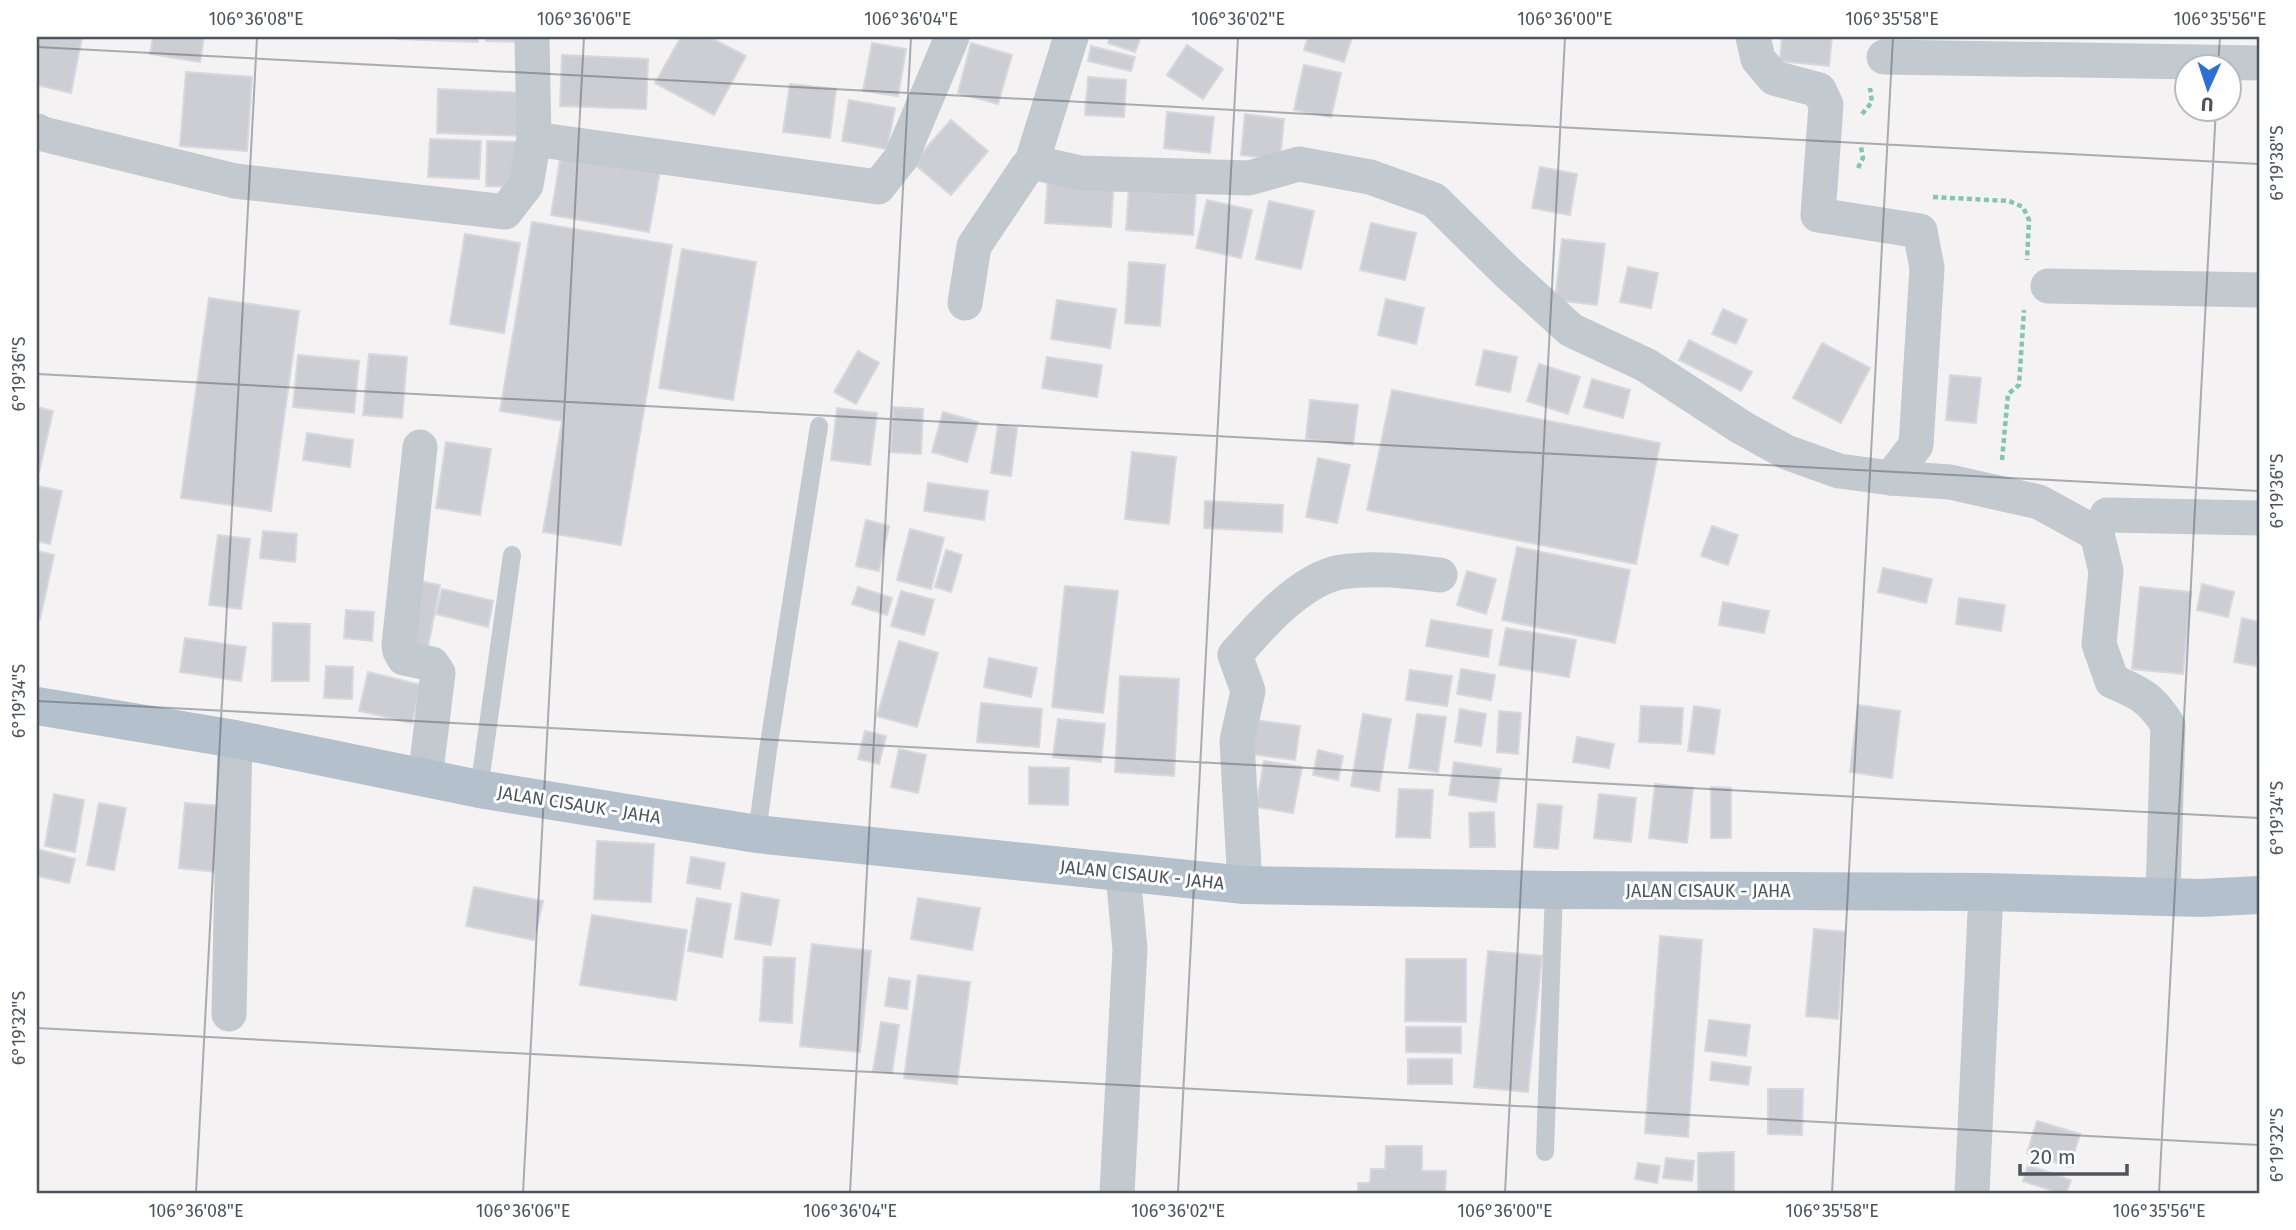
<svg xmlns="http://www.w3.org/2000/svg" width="2296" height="1230" font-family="'Fira Sans',sans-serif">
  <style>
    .building { fill: #cdced4; stroke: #d7d8dd; stroke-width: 2 }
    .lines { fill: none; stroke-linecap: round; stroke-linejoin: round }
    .path { stroke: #82c7a7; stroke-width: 4.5; stroke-dasharray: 5 3.5; stroke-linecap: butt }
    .service { stroke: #c2c9cf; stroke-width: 18 }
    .minor { stroke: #c2c9cf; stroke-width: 35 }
    .primary { stroke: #b5c0cd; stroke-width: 38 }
    .ticks { fill: none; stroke: #4c555e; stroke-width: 2; stroke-opacity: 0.45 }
    .labels { text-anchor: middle; stroke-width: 6; stroke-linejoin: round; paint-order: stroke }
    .street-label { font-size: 18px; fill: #4c555e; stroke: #fff }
    .neatline { fill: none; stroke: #4c555e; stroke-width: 2.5 }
    .ticks-label { font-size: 18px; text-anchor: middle; fill: #4c555e }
  </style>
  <rect width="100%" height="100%" fill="#f4f2f2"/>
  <!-- building -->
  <g class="building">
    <polygon points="37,37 82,37 71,93 37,85"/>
    <polygon points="153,37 204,37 200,62 150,54"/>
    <polygon points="398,37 478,37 478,42 398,39"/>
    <polygon points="486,37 522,37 522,42 486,41"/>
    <polygon points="681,37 709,37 746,56 714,115 655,83"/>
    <polygon points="1110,37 1141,37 1135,52 1108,43"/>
    <polygon points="1308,37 1352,37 1344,62 1304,50"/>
    <polygon points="1782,37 1832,37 1829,66 1780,61"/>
    <polygon points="872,43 906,49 898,96 863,91"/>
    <polygon points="971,43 1012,55 998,104 958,93"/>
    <polygon points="1187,45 1223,69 1203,99 1167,75"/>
    <polygon points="1091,46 1135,57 1131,71 1088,61"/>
    <polygon points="562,55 648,59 646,109 560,106"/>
    <polygon points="1304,65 1341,73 1331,117 1294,110"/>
    <polygon points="186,72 252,77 247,151 180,146"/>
    <polygon points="1088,77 1126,80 1124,117 1085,115"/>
    <polygon points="790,84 836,89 830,138 783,132"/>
    <polygon points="438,89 524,93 522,136 437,133"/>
    <polygon points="849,100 895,108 887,149 842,141"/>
    <polygon points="1167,112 1214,117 1210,153 1164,148"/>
    <polygon points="1245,114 1284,119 1280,159 1241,155"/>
    <polygon points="951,120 988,151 951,195 913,163"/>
    <polygon points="430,139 481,141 479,179 428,177"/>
    <polygon points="487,141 521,142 519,187 486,186"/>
    <polygon points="561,154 660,171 649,232 551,215"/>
    <polygon points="1540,167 1577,174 1570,215 1532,208"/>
    <polygon points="1048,176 1114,180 1111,227 1045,223"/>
    <polygon points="1129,187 1196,191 1193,235 1126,230"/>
    <polygon points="1207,200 1252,210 1241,258 1196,248"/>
    <polygon points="1269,201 1314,211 1301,269 1256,259"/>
    <polygon points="532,222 672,245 621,545 543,532 562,421 500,411"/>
    <polygon points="1371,223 1416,233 1405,280 1360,270"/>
    <polygon points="465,234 520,243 504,333 450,324"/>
    <polygon points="1562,239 1605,244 1597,305 1555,300"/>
    <polygon points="682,249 756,262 733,400 659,388"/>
    <polygon points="1129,262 1165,265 1160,326 1125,323"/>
    <polygon points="1628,267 1658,273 1651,308 1620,302"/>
    <polygon points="209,298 299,311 271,511 181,498"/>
    <polygon points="1386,299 1424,308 1416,344 1378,335"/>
    <polygon points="1057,300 1116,309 1110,348 1051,339"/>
    <polygon points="1723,309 1747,320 1736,344 1712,334"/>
    <polygon points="1689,340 1752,372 1741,391 1679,360"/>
    <polygon points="1822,343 1870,368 1841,423 1793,398"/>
    <polygon points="1484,350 1517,357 1510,392 1476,385"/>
    <polygon points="858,351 879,363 856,404 834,392"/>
    <polygon points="369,354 407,357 402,418 363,415"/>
    <polygon points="298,355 359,361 354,413 293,407"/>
    <polygon points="1047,357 1102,365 1097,397 1042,388"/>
    <polygon points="1539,364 1580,377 1568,414 1527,401"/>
    <polygon points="1950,375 1981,378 1976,423 1946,420"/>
    <polygon points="1592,379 1630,390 1623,418 1584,407"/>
    <polygon points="1392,390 1660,443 1636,564 1367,510"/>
    <polygon points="1310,400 1358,405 1353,445 1306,439"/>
    <polygon points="37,407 53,411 39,472 37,471"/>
    <polygon points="893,407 923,409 921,454 891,452"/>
    <polygon points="837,408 877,413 870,465 831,460"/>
    <polygon points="943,412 978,422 967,462 932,452"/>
    <polygon points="998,425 1017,428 1011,476 991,473"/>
    <polygon points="307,433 353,440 350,467 303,460"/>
    <polygon points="446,442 491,449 480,515 436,508"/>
    <polygon points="1132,452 1176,457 1169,524 1125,519"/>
    <polygon points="1318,458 1350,465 1337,523 1306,517"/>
    <polygon points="928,483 988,491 984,520 924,511"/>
    <polygon points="37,486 62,491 50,544 37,541"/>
    <polygon points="1205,501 1283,505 1282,532 1204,528"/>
    <polygon points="866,520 889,526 879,571 856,566"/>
    <polygon points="1712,526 1738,535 1728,565 1701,556"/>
    <polygon points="910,529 944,538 931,589 897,580"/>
    <polygon points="263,531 297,534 295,562 260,558"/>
    <polygon points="218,535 250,539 241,609 209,605"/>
    <polygon points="1517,547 1630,570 1615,643 1502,620"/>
    <polygon points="946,550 962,555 951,592 935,587"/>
    <polygon points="37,551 54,555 40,619 37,618"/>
    <polygon points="1883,568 1932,579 1926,603 1878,592"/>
    <polygon points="1467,571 1496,579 1486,614 1457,605"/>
    <polygon points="418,581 440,585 427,652 404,647"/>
    <polygon points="2202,584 2234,592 2228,617 2197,610"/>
    <polygon points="1065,586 1118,591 1103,713 1052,707"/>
    <polygon points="858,587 892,598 887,615 852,604"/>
    <polygon points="2140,587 2191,592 2183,674 2132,669"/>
    <polygon points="442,589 493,601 488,627 436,614"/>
    <polygon points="901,591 934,600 924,635 891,626"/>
    <polygon points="1959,598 2005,605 2001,631 1956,624"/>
    <polygon points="1723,602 1769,611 1764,633 1719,625"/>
    <polygon points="346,610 374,612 372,641 344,638"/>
    <polygon points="2242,618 2259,622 2259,648 2256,666 2234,662"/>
    <polygon points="1431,620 1492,630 1488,657 1426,646"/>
    <polygon points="273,623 310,624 309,681 272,681"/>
    <polygon points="1506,628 1576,640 1569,677 1499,665"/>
    <polygon points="185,638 246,647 241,681 180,672"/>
    <polygon points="899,641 938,653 917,727 877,716"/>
    <polygon points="989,658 1037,668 1031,697 984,687"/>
    <polygon points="326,666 353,667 352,699 324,698"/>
    <polygon points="1461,669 1495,675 1491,700 1457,694"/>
    <polygon points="1410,670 1452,676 1447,706 1406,700"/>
    <polygon points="368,672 421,685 412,723 359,711"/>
    <polygon points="1120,676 1179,679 1174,776 1115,772"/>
    <polygon points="981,703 1042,709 1039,747 977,742"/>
    <polygon points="1858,705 1900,711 1892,778 1850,772"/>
    <polygon points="1641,706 1683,708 1681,744 1639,742"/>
    <polygon points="1694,706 1720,710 1714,754 1688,751"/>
    <polygon points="1460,709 1486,714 1481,746 1455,742"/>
    <polygon points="1499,711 1521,713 1518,754 1497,752"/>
    <polygon points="1363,714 1391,719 1379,791 1351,786"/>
    <polygon points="1417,714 1446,717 1438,772 1409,768"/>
    <polygon points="1058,719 1105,724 1101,762 1053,757"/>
    <polygon points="1255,720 1300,726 1295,760 1250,754"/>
    <polygon points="865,731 886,736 879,764 858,759"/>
    <polygon points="1577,737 1614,744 1609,768 1573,762"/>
    <polygon points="899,749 926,755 918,793 891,787"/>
    <polygon points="1318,750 1343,756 1338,780 1313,775"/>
    <polygon points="1264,761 1302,767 1293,813 1256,807"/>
    <polygon points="1454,762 1501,769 1496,802 1449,795"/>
    <polygon points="1029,767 1069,768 1068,805 1029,804"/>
    <polygon points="1655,784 1693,788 1687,843 1649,838"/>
    <polygon points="1711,787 1731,788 1731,838 1711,838"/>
    <polygon points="1399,789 1433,790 1430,838 1396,837"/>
    <polygon points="54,794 84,800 75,852 45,846"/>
    <polygon points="1599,794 1636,798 1631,842 1594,838"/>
    <polygon points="99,803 126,808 114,870 87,865"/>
    <polygon points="185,803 233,807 227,873 179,868"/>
    <polygon points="1538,804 1562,806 1558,849 1534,847"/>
    <polygon points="1494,812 1495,847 1470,847 1469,813"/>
    <polygon points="597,841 654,844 651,902 594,899"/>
    <polygon points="37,849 75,859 69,883 37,876"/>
    <polygon points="691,857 725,863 720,889 687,883"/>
    <polygon points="474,887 543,901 534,940 466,926"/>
    <polygon points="742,893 779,900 771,945 735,939"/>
    <polygon points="697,898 731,904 722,957 688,951"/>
    <polygon points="918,898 980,908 972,950 911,939"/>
    <polygon points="592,915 687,930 676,1000 580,985"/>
    <polygon points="1814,929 1845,932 1838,1019 1806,1016"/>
    <polygon points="1660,936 1702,940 1688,1137 1645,1133"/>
    <polygon points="812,944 871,951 860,1052 800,1046"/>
    <polygon points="1488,951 1542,956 1528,1092 1474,1087"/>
    <polygon points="764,957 795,958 792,1023 760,1021"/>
    <polygon points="1406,959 1466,959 1466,1022 1405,1021"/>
    <polygon points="918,975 970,982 957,1084 904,1078"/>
    <polygon points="889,978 910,981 907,1009 885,1006"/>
    <polygon points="1709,1020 1750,1025 1746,1056 1705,1051"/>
    <polygon points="881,1022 899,1025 892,1073 873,1071"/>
    <polygon points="1406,1027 1461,1027 1461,1053 1406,1052"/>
    <rect x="1408" y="1059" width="44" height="25"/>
    <polygon points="1712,1062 1751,1067 1748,1085 1710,1080"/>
    <polygon points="1768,1089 1803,1089 1802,1135 1768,1134"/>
    <polygon points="2037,1121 2080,1134 2070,1167 2027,1153"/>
    <polygon points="1386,1146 1422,1146 1422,1171 1446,1171 1445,1193 1358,1193 1358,1183 1370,1183 1371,1169 1385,1169"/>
    <polygon points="1734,1152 1734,1192 1698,1193 1698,1153"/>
    <polygon points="1666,1158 1694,1161 1692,1181 1663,1178"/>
    <polygon points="1638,1163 1660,1166 1657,1183 1635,1179"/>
    <polygon points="2028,1165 2071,1180 2066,1193 2059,1193 2023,1181"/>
  </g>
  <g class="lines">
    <!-- path -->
    <g class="path">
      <polyline points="1862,114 1872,102 1870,88"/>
      <polyline points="1858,168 1863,158 1861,147"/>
      <polyline points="1933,197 2009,201 2023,207 2029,220 2027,260"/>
      <polyline points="2002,460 2008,394 2019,385 2024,310"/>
    </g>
    <!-- service -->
    <g class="service">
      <polyline points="479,789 512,555"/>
      <polyline points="757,834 768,750 819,426"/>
      <polyline points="1545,1152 1554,890"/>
    </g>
    <!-- minor -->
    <g class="minor">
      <polyline points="1753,37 1758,59 1774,78 1819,90 1826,105 1818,215 1920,231 1927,268 1916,445 1891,478"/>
      <polyline points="1884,57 2259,63"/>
      <polyline points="37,131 43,134 235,181 505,212 526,185 534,139 532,37"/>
      <polyline points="534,139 878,187 901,158 952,37"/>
      <path d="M1032,162L1080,173L1249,178L1299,164L1370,177L1434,200L1507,272L1571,330L1646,365L1741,427L1786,452L1839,471L1891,478L1950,482L2039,502L2097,534L2106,571L2099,644L2112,681C2141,694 2150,697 2168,725L2163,896"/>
      <polyline points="2048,286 2259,290"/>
      <polyline points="965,303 974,246 1027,167 1032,162 1071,37"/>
      <polyline points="420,447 399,645 400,651 404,658 432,664 438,673 425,779"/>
      <polyline points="2107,515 2259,518"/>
      <path d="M1245,885L1237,741L1248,691L1235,655C1260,626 1301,579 1341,572C1374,567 1408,571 1440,575"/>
      <polyline points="229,1014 235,739"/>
      <polyline points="1117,1193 1130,949 1123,874"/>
      <polyline points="1972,1193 1986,892"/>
    </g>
    <!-- primary -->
    <polyline class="primary" points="37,706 235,739 479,789 757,834 1245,885 1554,890 1986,892 2201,898 2259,895"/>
  </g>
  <!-- ticks -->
  <path class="ticks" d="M37,47L2259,164M2218,66L2220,37M37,374L2259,491M37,701L2259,818M37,1028L2259,1145M196,1193L257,37M523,1193L584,37M850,1193L911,37M1178,1193L1238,37M1505,1193L1565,37M1832,1193L1893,37M2159,1193L2216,108"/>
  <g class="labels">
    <!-- street labels -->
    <g class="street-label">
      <text transform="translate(579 805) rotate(9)" y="6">JALAN CISAUK - JAHA</text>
      <text transform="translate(1142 875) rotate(6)" y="6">JALAN CISAUK - JAHA</text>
      <text x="1708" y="897">JALAN CISAUK - JAHA</text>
    </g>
  </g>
  <!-- border -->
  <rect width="2296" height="1230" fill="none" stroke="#ffffff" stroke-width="77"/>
  <!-- north arrow -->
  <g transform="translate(2208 88) rotate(183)"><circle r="33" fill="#ffffff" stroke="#b7bbbf" stroke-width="2"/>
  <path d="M0-5L12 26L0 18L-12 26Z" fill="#2e6fd2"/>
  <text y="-10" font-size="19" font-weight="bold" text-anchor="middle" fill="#4c555e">U</text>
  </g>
  <!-- scale -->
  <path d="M2020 1164v10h107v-10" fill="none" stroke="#4c555e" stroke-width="3.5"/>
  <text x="2030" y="1164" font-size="21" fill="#4c555e" stroke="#ffffff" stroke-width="5" paint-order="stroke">20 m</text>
  <rect x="38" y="38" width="2220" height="1154" class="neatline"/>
  <g class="ticks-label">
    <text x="256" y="25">106°36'08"E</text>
    <text x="584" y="25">106°36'06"E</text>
    <text x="911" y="25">106°36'04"E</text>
    <text x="1238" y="25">106°36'02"E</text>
    <text x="1565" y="25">106°36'00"E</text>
    <text x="1892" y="25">106°35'58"E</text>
    <text x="2220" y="25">106°35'56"E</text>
    <text transform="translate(2277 163) rotate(-90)" y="6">6°19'38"S</text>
    <text transform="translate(19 374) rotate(-90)" y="6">6°19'36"S</text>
    <text transform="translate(2277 491) rotate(-90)" y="6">6°19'36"S</text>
    <text transform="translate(19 701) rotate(-90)" y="6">6°19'34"S</text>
    <text transform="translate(2277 818) rotate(-90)" y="6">6°19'34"S</text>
    <text transform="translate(19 1028) rotate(-90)" y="6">6°19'32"S</text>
    <text transform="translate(2277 1145) rotate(-90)" y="6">6°19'32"S</text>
    <text x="196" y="1217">106°36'08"E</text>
    <text x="523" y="1217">106°36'06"E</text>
    <text x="850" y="1217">106°36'04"E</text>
    <text x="1178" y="1217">106°36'02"E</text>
    <text x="1505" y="1217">106°36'00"E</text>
    <text x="1832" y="1217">106°35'58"E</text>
    <text x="2159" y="1217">106°35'56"E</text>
  </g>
</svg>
